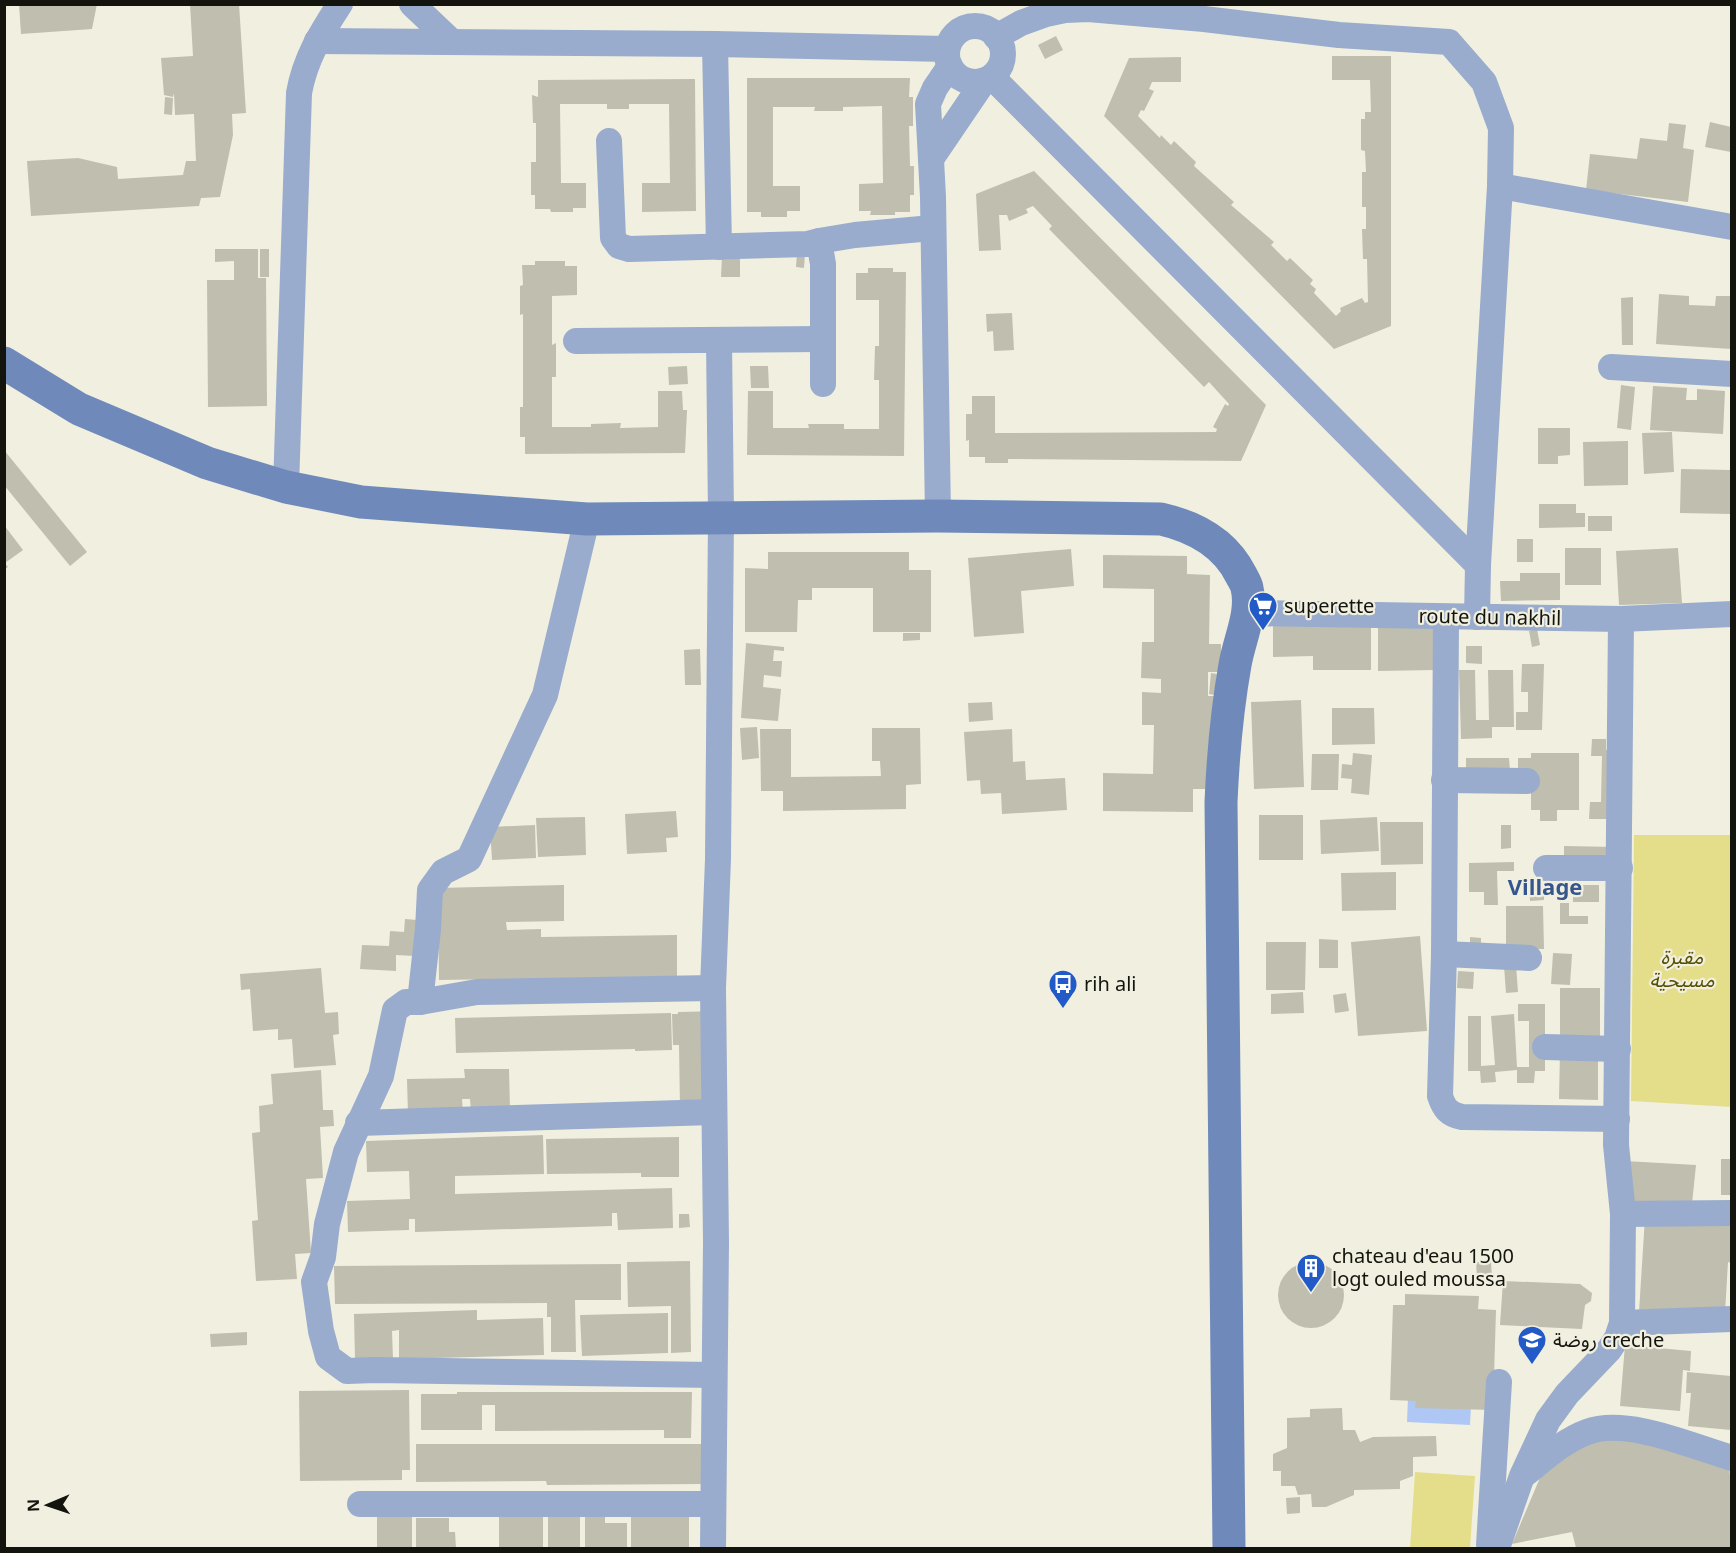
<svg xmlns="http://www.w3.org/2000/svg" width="1736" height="1553" font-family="Georgia,'Noto Sans Arabic',serif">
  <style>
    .green { fill: #e4de8b }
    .water { fill: #aec7f5 }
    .building { fill: #bfbeaf }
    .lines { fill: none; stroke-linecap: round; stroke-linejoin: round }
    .street { stroke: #99accd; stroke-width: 26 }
    .secondary { stroke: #6f8aba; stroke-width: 33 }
    .labels { text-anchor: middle; stroke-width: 4.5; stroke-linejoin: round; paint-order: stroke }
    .poi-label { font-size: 20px; fill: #14140e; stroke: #f1f0e0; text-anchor: start }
    .street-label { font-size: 20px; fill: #14140e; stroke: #f1f0e0 }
    .park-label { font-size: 20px; font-style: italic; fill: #565002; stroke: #f1f0e0 }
    .quarter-label { font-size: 22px; font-weight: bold; fill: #36558d; stroke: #f1f0e0 }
  </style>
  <rect width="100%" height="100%" fill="#f1f0e0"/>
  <!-- green -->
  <g class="green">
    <polygon points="1634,835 1731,835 1731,1107 1631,1101"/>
    <polygon points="1415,1472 1475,1476 1470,1548 1410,1548"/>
  </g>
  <!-- water -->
  <polygon class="water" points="1411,1322 1475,1325 1470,1425 1407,1422"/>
  <!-- building -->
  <g class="building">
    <polygon points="19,4 97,4 92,29 21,34"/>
    <polygon points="190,4 239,4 246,113 232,114 233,135 220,197 201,198 199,206 31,216 27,161 78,158 117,167 118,179 183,175 186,161 196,161 194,114 175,115 174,93 173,97 164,95 161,58 193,56"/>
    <polygon points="1056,36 1063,50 1045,59 1038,45"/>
    <polygon points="1332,56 1391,56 1391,326 1334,349 1104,116 1129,58 1181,57 1181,82 1152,82 1149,89 1154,91 1144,111 1141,110 1138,116 1160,138 1161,135 1171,145 1174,141 1196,162 1194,166 1234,202 1231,205 1274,242 1271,245 1287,261 1290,258 1313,280 1310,284 1316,289 1314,293 1336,316 1341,311 1340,308 1362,298 1365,303 1368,302 1367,259 1363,259 1362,229 1366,229 1366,207 1362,207 1362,172 1366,172 1365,151 1361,150 1361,119 1365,119 1365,112 1371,112 1370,80 1332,80"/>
    <polygon points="747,78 910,78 909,97 913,97 913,126 909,126 910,166 914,166 914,195 910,195 910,212 895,212 895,215 870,215 871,211 859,211 859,184 883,183 882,106 843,107 843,111 814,111 815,107 773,107 773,186 800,186 800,211 787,211 787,217 761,217 761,212 747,212"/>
    <polygon points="695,79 696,211 642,212 642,183 670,183 669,104 629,104 629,109 607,109 607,104 560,104 561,183 586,183 586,208 573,208 573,212 551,212 550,209 535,209 535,195 531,195 531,162 536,162 536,123 533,123 532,95 538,97 538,80"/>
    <polygon points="165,97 173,98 172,115 164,114"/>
    <polygon points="1710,122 1731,127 1731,152 1705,147"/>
    <polygon points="1669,123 1686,125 1683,148 1694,150 1688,202 1586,190 1590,154 1637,159 1640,138 1667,141"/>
    <polygon points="1034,171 1266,405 1241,461 1008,459 1008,463 985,463 985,457 969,457 969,440 966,441 966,414 972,414 972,396 995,396 995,433 1216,432 1217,429 1213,427 1225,404 1228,406 1229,404 1209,382 1204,387 1049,229 1052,226 1033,206 1026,209 1028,213 1009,221 1007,215 999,215 1001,250 979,251 976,194"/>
    <polygon points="215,249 258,249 258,278 266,278 267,406 208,407 207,280 234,280 234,261 215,262"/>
    <rect x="260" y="249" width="9" height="28"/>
    <polygon points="797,253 805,254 804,268 796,267"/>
    <polygon points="722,256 740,256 740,277 721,277"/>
    <polygon points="535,261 565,261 565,266 577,266 577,295 552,296 552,345 556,343 556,377 552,377 552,427 591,427 591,424 621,423 620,428 658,427 658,391 682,391 683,410 687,410 685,453 525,454 525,437 520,437 520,407 523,407 523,314 520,315 520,286 523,285 522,265 535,265"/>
    <polygon points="868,268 893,268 893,272 906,272 904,456 747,455 748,391 773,391 773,428 809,428 808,424 844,424 844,429 879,429 879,380 874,380 875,346 879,346 879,300 856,300 856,273 868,273"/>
    <polygon points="1659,294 1689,296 1689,305 1715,306 1716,296 1731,296 1731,349 1656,344"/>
    <polygon points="1633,297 1633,345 1622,345 1621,298"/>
    <polygon points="1012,313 1014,350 994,351 993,331 987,332 986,314"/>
    <polygon points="687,366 688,384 669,385 668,367"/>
    <polygon points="750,366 768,366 769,388 751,388"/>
    <polygon points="1621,385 1635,387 1631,430 1617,428"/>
    <polygon points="1653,386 1687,388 1686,400 1697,400 1697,389 1725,391 1723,434 1650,430"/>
    <polygon points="1538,428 1570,428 1570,455 1558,456 1558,464 1538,464"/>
    <polygon points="1672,432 1674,472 1644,474 1642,433"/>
    <polygon points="1628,441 1628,485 1584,486 1583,442"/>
    <polygon points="4,450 87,552 70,566 4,485"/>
    <polygon points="1681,469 1731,470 1731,514 1680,513"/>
    <polygon points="1539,504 1576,504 1576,513 1585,513 1585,527 1539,528"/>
    <rect x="1588" y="516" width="24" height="15"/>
    <polygon points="4,525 23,550 5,563 8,567 4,570"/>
    <rect x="1517" y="539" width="16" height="23"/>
    <rect x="1565" y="548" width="36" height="37"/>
    <polygon points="1678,548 1682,603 1619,605 1616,551"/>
    <polygon points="1071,549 1074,586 1021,591 1024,633 974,637 968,558"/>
    <polygon points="768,552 909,552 909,570 931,570 931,632 873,632 873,588 812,588 812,600 798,600 797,632 745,632 745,568 768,569"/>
    <polygon points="1103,555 1187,556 1187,574 1210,575 1209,644 1221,644 1221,672 1208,672 1208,696 1216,696 1215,789 1193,789 1193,812 1103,811 1103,773 1153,774 1154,725 1142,725 1142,692 1161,693 1161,679 1141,678 1142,642 1154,642 1154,589 1103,588"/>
    <polygon points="1520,573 1560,573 1560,600 1501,601 1500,581 1520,581"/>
    <polygon points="1273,619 1371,619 1371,670 1313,670 1313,656 1273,657"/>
    <polygon points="1378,622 1435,622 1435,670 1378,671"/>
    <polygon points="1537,629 1540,645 1532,647 1529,631"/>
    <polygon points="903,633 920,633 920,640 903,641"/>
    <polygon points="746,643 784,647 784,651 774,650 773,661 782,661 781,677 764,675 763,687 781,689 778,721 741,718"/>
    <polygon points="1466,646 1482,646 1482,664 1466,663"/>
    <polygon points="700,649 701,685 685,685 684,650"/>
    <polygon points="1522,664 1544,664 1542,730 1516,730 1516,712 1528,712 1528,692 1521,692"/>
    <polygon points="1459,670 1475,670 1476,720 1489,720 1488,670 1513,670 1514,727 1492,727 1492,738 1461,739"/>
    <polygon points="1211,673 1217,674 1215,695 1209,694"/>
    <polygon points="1301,700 1304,787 1254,789 1251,702"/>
    <polygon points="992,702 993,720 969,722 968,703"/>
    <polygon points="1332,708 1374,708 1375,744 1332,745"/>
    <polygon points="757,727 759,758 742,760 740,728"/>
    <polygon points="872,728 920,728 921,784 906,785 906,809 783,811 783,791 761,791 760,729 791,729 791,777 881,776 880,761 872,761"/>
    <polygon points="1012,729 1013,762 1025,761 1026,780 1065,778 1067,810 1002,814 1001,793 981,794 980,780 967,781 964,732"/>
    <polygon points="1592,739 1606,739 1606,750 1618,751 1613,819 1589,819 1590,802 1601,802 1602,756 1591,756"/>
    <polygon points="1353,753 1372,755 1369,795 1351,793 1352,779 1341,778 1342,764 1352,765"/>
    <polygon points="1531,753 1579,753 1579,810 1557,810 1557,821 1540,821 1540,810 1531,810 1531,771 1518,771 1518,758 1531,758"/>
    <polygon points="1312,754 1339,754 1338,790 1311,790"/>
    <polygon points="1466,758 1509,758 1510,771 1466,771"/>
    <polygon points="676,811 678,837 666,838 667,852 627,854 625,814"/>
    <rect x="1259" y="815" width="44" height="45"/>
    <polygon points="585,817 586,855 538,857 536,818"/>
    <polygon points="1377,817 1379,851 1321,854 1320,820"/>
    <polygon points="1380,822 1423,822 1423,864 1381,865"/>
    <polygon points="535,825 536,858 492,860 490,827"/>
    <polygon points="1501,825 1511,825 1511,848 1501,849"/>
    <polygon points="1564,846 1615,847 1615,862 1564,862"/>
    <polygon points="1514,862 1514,871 1497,871 1498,905 1484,905 1484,892 1469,892 1469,863"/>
    <polygon points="1396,872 1396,910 1342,911 1341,873"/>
    <polygon points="1529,884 1544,884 1544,900 1530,901"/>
    <polygon points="564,885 564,921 506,922 507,930 541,929 541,937 677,935 677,977 439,980 438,888"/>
    <rect x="1573" y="885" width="26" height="17"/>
    <polygon points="1560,903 1569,903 1569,916 1588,916 1588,924 1560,924"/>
    <polygon points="1506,906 1543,906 1544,949 1506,949"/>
    <polygon points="405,919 417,920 415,956 396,955 396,971 360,969 362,945 389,946 390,931 404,932"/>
    <polygon points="1420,936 1427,1031 1358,1036 1351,942"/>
    <polygon points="1470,937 1481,938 1481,947 1470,946"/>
    <polygon points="1319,939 1338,940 1338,968 1319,968"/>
    <polygon points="1266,942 1306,942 1305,990 1266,990"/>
    <polygon points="1553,953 1572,954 1570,985 1551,984"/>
    <polygon points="1516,965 1518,992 1506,993 1504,966"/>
    <polygon points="321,968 325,1013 338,1012 339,1034 333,1035 336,1065 294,1068 292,1039 278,1040 278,1029 253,1031 250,989 241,990 240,974"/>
    <polygon points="1458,971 1474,972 1473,989 1457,988"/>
    <rect x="1560" y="988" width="40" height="55"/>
    <polygon points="1303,992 1304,1013 1271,1014 1271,994"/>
    <polygon points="1346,993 1349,1011 1335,1013 1333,995"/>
    <polygon points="1518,1004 1545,1004 1545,1071 1535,1071 1534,1083 1517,1083 1517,1070 1495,1072 1496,1082 1481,1083 1480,1071 1468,1071 1468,1016 1481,1016 1481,1066 1495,1065 1491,1016 1514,1014 1517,1067 1529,1067 1529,1021 1518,1021"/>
    <polygon points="719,1011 721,1108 680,1108 679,1045 673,1045 672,1014 678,1014 678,1012"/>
    <polygon points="671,1013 672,1050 635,1051 635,1049 456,1053 455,1018"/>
    <polygon points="1560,1051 1598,1060 1598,1100 1559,1099"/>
    <polygon points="464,1069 509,1069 510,1110 471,1111 470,1099 462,1099 463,1113 408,1115 407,1079 465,1078"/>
    <polygon points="321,1070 323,1110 333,1110 334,1126 320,1127 323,1178 306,1179 311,1253 295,1254 297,1279 256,1281 252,1221 258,1220 252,1133 260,1132 259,1106 273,1104 271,1074"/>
    <polygon points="543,1135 544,1174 455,1176 455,1194 672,1188 673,1228 618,1230 617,1213 612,1213 612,1226 415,1232 415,1219 409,1219 409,1230 348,1232 347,1201 410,1199 409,1171 367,1172 366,1141"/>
    <polygon points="679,1137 679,1177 641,1177 641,1173 547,1174 546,1139"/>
    <rect x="1721" y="1159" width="10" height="36"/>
    <polygon points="1625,1161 1696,1165 1692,1204 1632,1201"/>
    <polygon points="679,1214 689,1214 690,1227 679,1228"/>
    <polygon points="1645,1217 1731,1219 1731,1263 1728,1262 1725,1313 1639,1312"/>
    <polygon points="690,1261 691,1352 671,1353 671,1306 628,1307 627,1262"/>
    <circle cx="1311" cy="1295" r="33"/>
    <polygon points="1476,1262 1491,1262 1492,1277 1477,1277"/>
    <polygon points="621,1264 621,1300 575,1300 576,1352 551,1352 551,1317 547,1317 547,1303 335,1304 334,1266"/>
    <polygon points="1503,1281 1580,1284 1592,1293 1591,1301 1585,1305 1582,1329 1500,1325"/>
    <polygon points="1405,1294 1479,1296 1478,1309 1496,1310 1493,1410 1415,1408 1416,1401 1390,1400 1393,1305 1405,1305"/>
    <polygon points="477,1310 477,1320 543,1318 544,1355 399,1359 399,1330 392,1331 393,1359 355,1360 354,1314"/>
    <polygon points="668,1313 668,1353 582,1356 580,1315"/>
    <polygon points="247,1332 247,1345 211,1347 210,1334"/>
    <polygon points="1625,1345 1691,1351 1690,1371 1683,1370 1680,1411 1620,1406"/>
    <polygon points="1687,1372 1731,1376 1731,1430 1688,1426 1691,1393 1686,1393"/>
    <polygon points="409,1390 410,1470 402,1470 402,1480 300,1481 299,1391"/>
    <polygon points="457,1392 692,1392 691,1438 664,1438 664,1430 495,1431 495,1405 482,1405 482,1430 421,1430 421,1394 457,1394"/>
    <polygon points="1342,1408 1343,1430 1355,1430 1360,1442 1373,1437 1436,1436 1437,1456 1413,1457 1413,1476 1400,1481 1400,1489 1354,1490 1354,1495 1326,1507 1312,1507 1311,1494 1298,1495 1295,1486 1281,1486 1281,1471 1273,1471 1273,1454 1287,1448 1287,1418 1310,1417 1310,1409"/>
    <polygon points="1630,1434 1729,1466 1731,1485 1731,1548 1576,1548 1572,1532 1512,1544 1542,1473 1588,1442"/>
    <polygon points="416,1444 704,1444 704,1484 547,1485 546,1481 416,1482"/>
    <polygon points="1300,1497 1300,1513 1287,1514 1286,1498"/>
    <polygon points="377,1515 412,1516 412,1548 377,1548"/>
    <polygon points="499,1515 543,1516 543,1548 499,1548"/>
    <polygon points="585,1515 605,1515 605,1523 627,1523 627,1548 585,1548"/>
    <rect x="548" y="1516" width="32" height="32"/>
    <rect x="631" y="1517" width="58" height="31"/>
    <polygon points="416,1518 449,1518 449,1532 455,1532 456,1548 416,1548"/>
  </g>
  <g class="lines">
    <!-- street -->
    <g class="street">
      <polyline points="412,4 452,42"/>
      <circle cx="975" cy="54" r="28"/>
      <polyline points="996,37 1021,23 1046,14 1065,10 1088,9 1204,19 1339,35 1449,42 1484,82 1501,128 1500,186 1478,565 1477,617"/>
      <polyline points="317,41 715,44 947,49"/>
      <polyline points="715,44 719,247"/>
      <polyline points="992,77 1478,565"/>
      <polyline points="609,141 613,238 619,246 629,249 807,244 819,241 823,264 823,384"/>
      <polyline points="931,159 984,81"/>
      <polyline points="1500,186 1732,227"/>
      <polyline points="819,241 855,235 932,228"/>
      <polyline points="576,341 822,339"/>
      <polyline points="1611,367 1732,374"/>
      <path d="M286,487L299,93C305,59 321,33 340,4"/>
      <polyline points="938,516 933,197 928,104 935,88 950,66"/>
      <polyline points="587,519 545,695 469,859 443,872 430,890 428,929 420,1002 406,1002 395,1010 381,1076 346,1152 327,1224 323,1257 314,1282 321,1331 328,1357 347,1371 375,1370 714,1375"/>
      <polyline points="1247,613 1621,619 1732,614"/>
      <path d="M1446,617L1444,954L1440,1096C1444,1108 1448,1114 1462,1117L1617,1119"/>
      <polyline points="1444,780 1527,781"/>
      <polyline points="1546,868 1620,868"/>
      <polyline points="1444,954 1529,958"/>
      <polyline points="420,1002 477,992 713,988"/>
      <polyline points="1545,1047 1618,1049"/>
      <polyline points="358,1123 713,1112"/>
      <polyline points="1623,1214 1732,1213"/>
      <polyline points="1622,1323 1732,1319"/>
      <path d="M1525,1474C1544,1459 1563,1441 1587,1432C1627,1417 1691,1446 1732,1458"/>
      <polyline points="360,1504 713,1504"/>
      <polyline points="1489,1545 1499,1382"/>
      <polyline points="713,1548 716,1242 713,988 718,859 721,517 719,340"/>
      <polyline points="1497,1548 1522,1476 1548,1420 1567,1394 1609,1350 1617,1338 1622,1323 1623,1214 1616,1145 1621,619"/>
    </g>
    <!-- secondary -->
    <path class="secondary" d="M4,363L79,409L207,463L286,487L361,502L587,519L938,516L1161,519C1196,527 1225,543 1241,575C1243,579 1246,583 1247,588C1253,613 1239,640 1235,665C1227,710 1223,756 1221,802L1229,1548"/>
  </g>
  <!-- icons -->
  <defs>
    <g id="supermarket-pin" transform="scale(1.5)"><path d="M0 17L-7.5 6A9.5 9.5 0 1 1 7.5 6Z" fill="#225ac7" stroke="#f1f0e0"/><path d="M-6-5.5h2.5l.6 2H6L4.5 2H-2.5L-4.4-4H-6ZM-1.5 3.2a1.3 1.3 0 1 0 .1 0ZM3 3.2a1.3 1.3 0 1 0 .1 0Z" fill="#fff"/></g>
    <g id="bus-pin" transform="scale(1.5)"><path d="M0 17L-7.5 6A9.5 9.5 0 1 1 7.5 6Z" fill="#225ac7" stroke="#f1f0e0"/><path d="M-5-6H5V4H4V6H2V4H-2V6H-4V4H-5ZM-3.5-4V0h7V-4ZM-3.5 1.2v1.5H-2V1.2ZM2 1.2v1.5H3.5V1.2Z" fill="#fff"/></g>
    <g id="building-pin" transform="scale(1.5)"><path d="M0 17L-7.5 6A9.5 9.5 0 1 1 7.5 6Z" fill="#225ac7" stroke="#f1f0e0"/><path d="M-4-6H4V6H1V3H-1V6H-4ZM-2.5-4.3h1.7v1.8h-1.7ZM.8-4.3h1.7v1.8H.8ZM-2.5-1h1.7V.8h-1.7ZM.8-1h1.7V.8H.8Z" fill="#fff"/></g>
    <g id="school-pin" transform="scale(1.5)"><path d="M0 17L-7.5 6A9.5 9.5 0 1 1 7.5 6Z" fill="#225ac7" stroke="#f1f0e0"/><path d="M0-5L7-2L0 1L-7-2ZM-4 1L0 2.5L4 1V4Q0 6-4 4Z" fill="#fff"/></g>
  </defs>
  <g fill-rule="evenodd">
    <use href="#supermarket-pin" x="1263" y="606"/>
    <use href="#bus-pin" x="1063" y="984"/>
    <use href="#building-pin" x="1311" y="1268"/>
    <use href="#school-pin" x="1532" y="1340"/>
  </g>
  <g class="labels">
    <!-- poi labels -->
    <g class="poi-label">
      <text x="1284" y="613">superette</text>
      <text x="1084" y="991">rih ali</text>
      <text x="1332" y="1263">chateau d'eau 1500<tspan x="1332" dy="23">logt ouled moussa</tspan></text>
      <text x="1553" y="1347">روضة creche</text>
    </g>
    <!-- street labels -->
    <g class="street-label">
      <text transform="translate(1490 617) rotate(1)" y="7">route du nakhil</text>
    </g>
    <!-- park labels -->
    <g class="park-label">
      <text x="1682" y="964">مقبرة<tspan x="1682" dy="23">مسيحية</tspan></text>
    </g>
    <!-- quarter labels -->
    <g class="quarter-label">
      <text x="1545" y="895">Village</text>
    </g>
  </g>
  <!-- border -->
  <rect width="1736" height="1553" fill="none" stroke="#14140e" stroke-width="12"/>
  <!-- north arrow -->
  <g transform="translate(48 1505) rotate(268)" stroke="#f1f0e0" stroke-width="4.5" paint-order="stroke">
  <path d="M0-4.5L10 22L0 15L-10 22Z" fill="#14140e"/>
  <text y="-9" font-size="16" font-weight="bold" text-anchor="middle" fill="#14140e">N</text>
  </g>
</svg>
